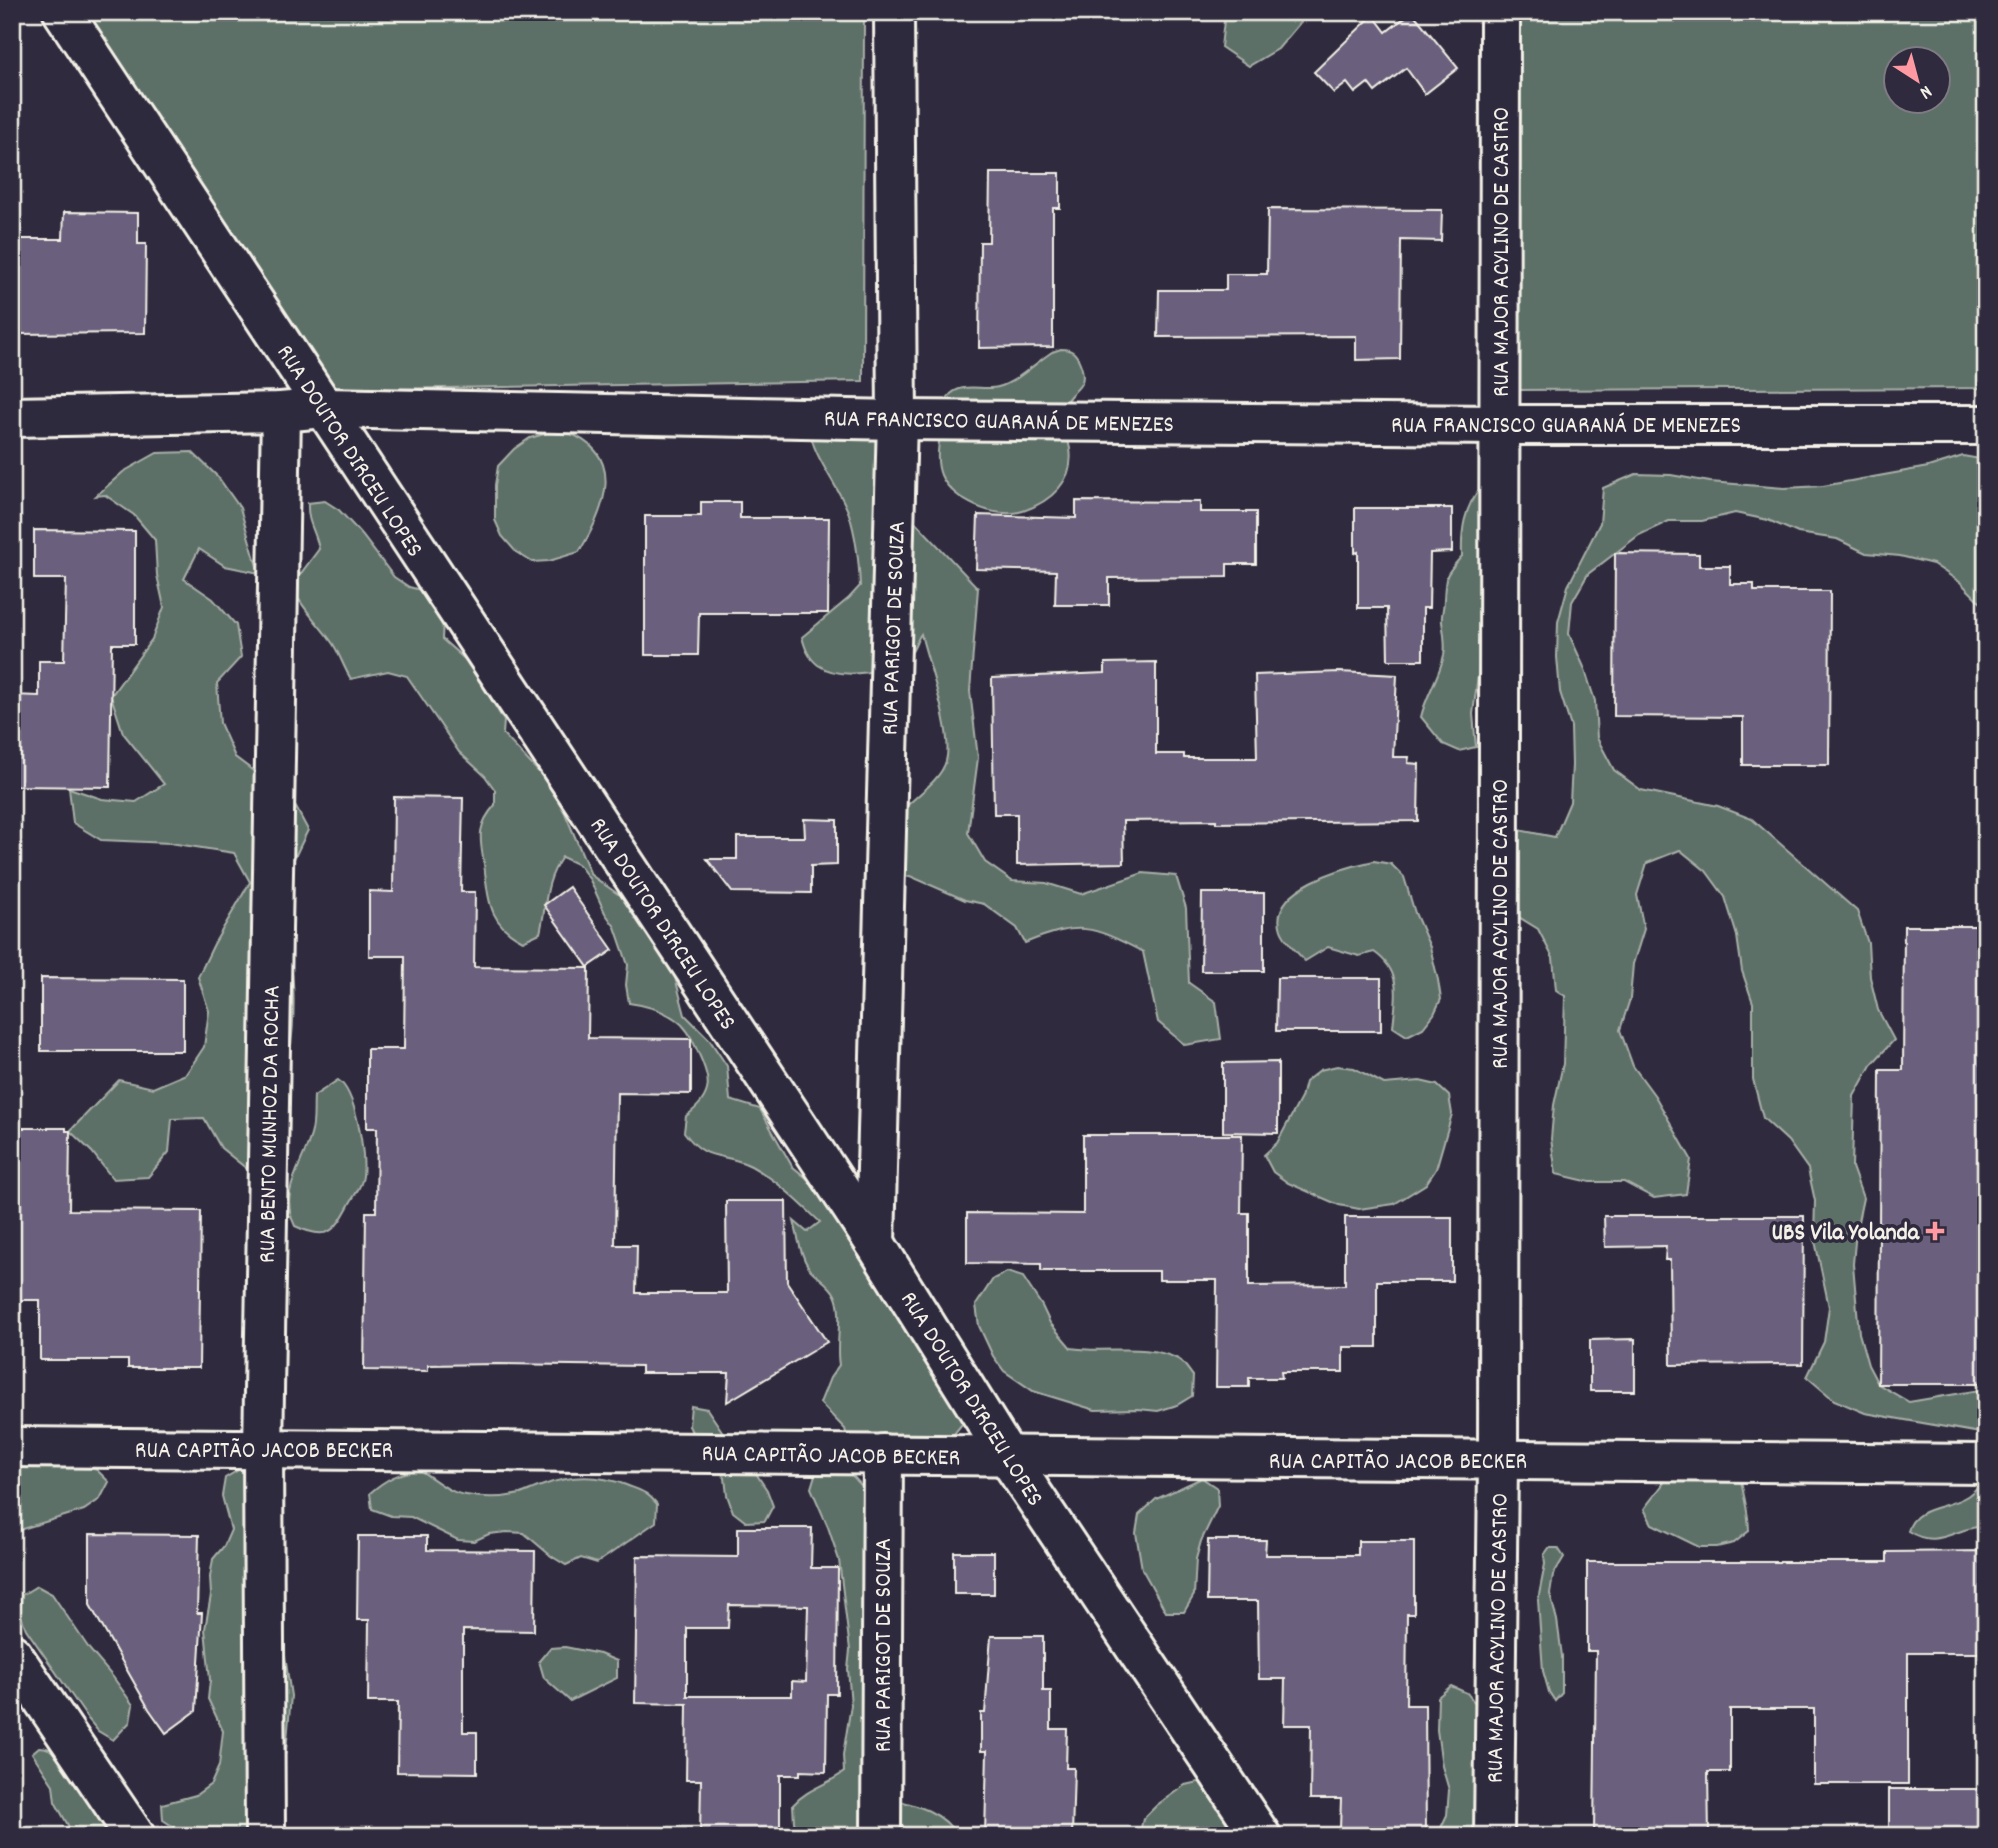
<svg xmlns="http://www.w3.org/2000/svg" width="1998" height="1848" font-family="Dekko,sans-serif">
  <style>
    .green { fill: #5d6f67; stroke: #a8b0a8; stroke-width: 2; fill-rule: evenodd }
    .building { fill: #6a607d; stroke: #f4f1e8; stroke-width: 2; fill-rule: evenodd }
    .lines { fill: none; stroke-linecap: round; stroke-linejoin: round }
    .minor-casing { stroke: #f4f1e8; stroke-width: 44 }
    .minor { stroke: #2f2a3d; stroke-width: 38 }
    .poi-dot { fill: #ff9aa2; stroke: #2f2a3d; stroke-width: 2.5 }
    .labels { text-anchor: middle; stroke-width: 7; stroke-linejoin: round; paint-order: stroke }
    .street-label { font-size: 24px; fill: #f4f1e8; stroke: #2f2a3d }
    .poi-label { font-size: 24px; font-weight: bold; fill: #f4f1e8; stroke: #2f2a3d; text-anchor: end }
  </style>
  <rect width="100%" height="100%" fill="#2f2a3d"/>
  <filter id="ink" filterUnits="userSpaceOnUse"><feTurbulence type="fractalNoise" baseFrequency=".0143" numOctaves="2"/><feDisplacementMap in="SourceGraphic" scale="14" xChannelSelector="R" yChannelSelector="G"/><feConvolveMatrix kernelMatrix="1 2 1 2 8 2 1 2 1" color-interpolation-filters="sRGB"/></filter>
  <g filter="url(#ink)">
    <!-- green -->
    <g class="green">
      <polygon points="74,12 864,12 863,381 325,390"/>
      <polygon points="1225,12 1309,12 1278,49 1249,66 1221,47"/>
      <path d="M1512,12H1986V388L1512,390ZM1896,60H1938V102H1896Z"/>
      <path d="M1061,349C1072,349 1076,353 1080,363C1091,391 1068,388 1063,409C1058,425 1068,435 1070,449C1075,481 1050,502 1023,511C996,520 952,501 941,475C935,460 939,443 941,428C942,418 942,405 948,397C960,381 982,391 998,387C1017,382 1035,363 1052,352Z"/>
      <path d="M876,427L890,495L978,588L970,691L978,758L968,833L985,862L1012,881L1046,883L1081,894L1143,873L1176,876L1186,908L1189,983L1216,1002L1221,1039L1185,1045L1158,1022L1143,952C1091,925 1080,921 1025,943L1017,928L984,904L965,900L910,876L893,879L900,813C913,797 940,782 946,761C954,735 928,663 921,634C917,639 915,648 911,653C891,673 841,681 818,665C808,657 805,648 802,637L849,598L860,586C859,563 856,536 849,514C840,488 811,454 810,429Z"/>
      <path d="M566,432C628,454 605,510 579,552L549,561L532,562L516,552L502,536L495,520V485L498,466L514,449L530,438L548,433Z"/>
      <path d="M192,452L218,477L240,508L259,573L225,566L199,549L184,579L213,599L236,625L241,657L217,683L220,723L235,757L292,800L308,830L294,859L275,888C282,920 291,951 293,983C297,1040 282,1098 274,1154L247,1169L221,1148L204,1118L172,1119L169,1152L148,1177L113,1179L92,1152L70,1131L119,1080L153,1088L186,1074L204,1047L209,1011L198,977L214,944L250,882L234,853L170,843L101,840L73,823L69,788L102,799L136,802L164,784L123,733L111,696L152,639L164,607L157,575L155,540L134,515L105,495L96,496L123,472L157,453Z"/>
      <polygon points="1963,456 1986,460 1986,608 1961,583 1933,564 1900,556 1866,553 1837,539 1798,533 1768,520 1735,513 1702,521 1669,521 1639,535 1588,574 1572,602 1569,634 1584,667 1595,701 1597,738 1614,770 1641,790 1718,806 1752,819 1857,911 1868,943 1870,977 1878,1010 1894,1040 1871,1065 1854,1096 1852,1167 1863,1198 1856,1231 1853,1264 1859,1333 1868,1365 1878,1384 1909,1402 1986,1389 1986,1434 1865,1413 1834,1400 1807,1377 1824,1342 1829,1307 1814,1236 1815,1201 1808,1169 1788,1141 1763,1118 1753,1079 1753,1003 1742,971 1737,936 1725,897 1706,871 1680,850 1647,863 1637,895 1644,929 1633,964 1630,999 1620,1030 1633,1066 1655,1096 1691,1159 1686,1194 1654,1198 1624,1182 1590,1182 1556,1174 1551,1139 1554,1105 1563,1064 1565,996 1556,990 1553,958 1538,929 1509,911 1504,848 1519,830 1555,837 1570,802 1572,765 1571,727 1560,692 1557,657 1558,622 1568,586 1600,523 1603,488 1636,474 1671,475 1710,482 1784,488 1823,486 1928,467"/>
      <path d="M1480,488L1483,622L1478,642L1480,659L1473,714L1476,747L1459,751L1443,744L1421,717C1426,695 1439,678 1444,655C1446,644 1444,633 1442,622C1441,614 1444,608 1444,600C1445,575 1445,575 1462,556C1461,530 1464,509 1480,488Z"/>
      <path d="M325,501L339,510L362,535L394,577L409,587L425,591L443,621L442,639L468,662L477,675L504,721L503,734L548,782L565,813L591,875L618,894L641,892L668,951L685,1015L709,1039L727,1066L730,1100L760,1109L792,1166L821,1190L837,1219L875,1278L975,1408L954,1434L922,1451H851L845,1429L820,1403L830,1378L839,1365C835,1343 844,1313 835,1295C829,1283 817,1278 809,1268C800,1254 798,1237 794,1221L807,1232L820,1222C799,1202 777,1180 751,1166C722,1151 707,1164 684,1132L686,1116C715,1095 711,1079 697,1050C691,1037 687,1027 675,1019C661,1009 645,1005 629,1003L626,985L628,965L615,927L605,913L590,880L579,865L562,857C544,883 547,904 540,933L523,941C491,925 489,905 485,872C482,843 473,830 495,805V790L485,776L459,752L407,676L388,671L351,679C344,668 340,655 333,644C320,625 304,611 294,591L299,576L319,549C315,528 307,524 308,503Z"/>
      <path d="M1374,861L1391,864L1404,877L1415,913L1430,947L1438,980L1441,999L1434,1014L1423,1028L1407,1036L1393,1027C1396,997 1403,972 1374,952L1359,956L1328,947L1305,961C1297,952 1285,941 1281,930C1267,888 1345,867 1374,861Z"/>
      <polygon points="1337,1066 1354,1068 1384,1084 1420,1081 1437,1085 1449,1096 1452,1114 1436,1169 1426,1184 1394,1204 1359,1209 1339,1205 1288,1183 1273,1172 1264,1155 1277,1143 1301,1098 1305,1082 1320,1070"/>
      <path d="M338,1080C356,1091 366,1155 363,1176C362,1187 354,1195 349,1205C334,1233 327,1241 295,1226C278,1193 302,1166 311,1135C315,1122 313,1110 314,1096Z"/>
      <path d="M1007,1272L1023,1277L1042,1306L1050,1323L1071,1348C1106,1354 1145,1342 1178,1359C1184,1362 1188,1370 1193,1376L1192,1396L1177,1405L1158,1411L1138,1409L1095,1410L1033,1391L1004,1371L993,1356L979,1326L976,1305L993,1279Z"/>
      <polygon points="691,1406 707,1409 726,1437 749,1463 767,1490 773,1506 765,1521 746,1522 733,1512 727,1495 725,1478 697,1442 689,1426"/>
      <polygon points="12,1458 77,1463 97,1470 109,1482 100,1499 84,1510 16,1531 12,1528"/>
      <path d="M1674,1464L1740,1473C1742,1493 1749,1511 1749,1531L1734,1543L1717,1547H1699L1652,1524L1644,1509C1655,1493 1667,1483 1674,1464Z"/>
      <path d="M818,1465L850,1473L872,1497L892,1799C916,1805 944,1812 957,1836H799L794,1822L793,1805C807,1789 827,1785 844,1772L843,1755L851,1705L848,1669L850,1650L839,1560L828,1527L811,1488Z"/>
      <path d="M240,1469H257L291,1696L286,1751L282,1769L250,1836C219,1836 188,1839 163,1820L162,1804L196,1795L211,1784L219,1766L223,1731L208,1699L210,1680L205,1629L211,1595L210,1577L213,1559L224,1546L231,1530L222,1496L225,1478Z"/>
      <path d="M419,1470C434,1478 448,1493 466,1495C484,1498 503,1498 520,1494C527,1492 534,1488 541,1486C569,1475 597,1474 626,1485C641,1491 646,1491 657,1504L656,1522L597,1563L581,1558L566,1565L551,1556L524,1533L507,1532L489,1534L474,1541L458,1540L411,1517L391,1516L372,1509L370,1493C386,1479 398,1473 419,1470Z"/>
      <path d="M1986,1470V1526C1956,1526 1939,1551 1908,1531C1918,1495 1972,1518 1986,1470Z"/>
      <polygon points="1202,1478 1217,1488 1218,1506 1201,1541 1196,1559 1194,1595 1184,1612 1166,1612 1142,1569 1136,1533 1139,1515 1156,1499"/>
      <polygon points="1549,1548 1558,1548 1564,1557 1553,1575 1550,1594 1557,1620 1562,1656 1562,1693 1555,1701 1549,1692 1543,1671 1538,1600 1545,1564 1544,1555"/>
      <polygon points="37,1586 52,1594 90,1650 113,1677 133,1705 130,1722 113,1740 98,1731 88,1719 26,1629 20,1613 22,1595"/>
      <polygon points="565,1647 600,1654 617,1661 617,1678 570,1701 544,1678 539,1661 550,1648"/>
      <polygon points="1451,1686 1467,1693 1478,1707 1480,1836 1437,1836 1447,1815 1449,1790 1442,1766 1437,1730 1438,1697"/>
      <path d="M39,1747C42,1747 47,1748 49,1749C66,1760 100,1817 111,1836H74L55,1802L53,1785L32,1753Z"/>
      <polygon points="1202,1781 1247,1836 1139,1836 1143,1819 1157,1805 1185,1785"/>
    </g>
    <!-- building -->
    <g class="building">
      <polygon points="1412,12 1458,68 1425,94 1406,68 1375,92 1368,83 1355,93 1347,83 1334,93 1314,72 1373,15 1386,32"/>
      <polygon points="990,173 1060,173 1060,208 1053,208 1053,347 979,348 980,242 989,242"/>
      <polygon points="1268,209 1442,210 1441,241 1401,240 1400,359 1356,360 1356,336 1158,337 1159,290 1226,290 1226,274 1267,274"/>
      <polygon points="64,212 138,213 138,244 146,244 145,333 12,334 12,239 63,239"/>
      <polygon points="1076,501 1200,502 1200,512 1256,512 1256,564 1227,564 1227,577 1109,578 1109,605 1055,605 1056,571 976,569 978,515 1076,518"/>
      <polygon points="701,502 740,502 740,518 829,518 828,613 699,613 698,655 645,655 645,516 701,516"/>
      <polygon points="1355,508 1452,508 1452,552 1430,553 1429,608 1423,608 1423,660 1388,660 1387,608 1358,608 1358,552 1355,553"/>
      <polygon points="34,530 135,531 135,644 112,644 110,787 12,786 12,695 39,696 39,661 64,661 66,579 34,579"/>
      <polygon points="1615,553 1699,554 1699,566 1730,566 1730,584 1754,584 1754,591 1830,591 1829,765 1743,765 1743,717 1614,716"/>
      <polygon points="1156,662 1156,754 1184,754 1184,758 1257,758 1255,675 1340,672 1397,675 1393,757 1409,757 1408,763 1419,764 1418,821 1216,823 1216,820 1123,821 1124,863 1017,865 1017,814 994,814 992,678 1105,673 1105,663"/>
      <polygon points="394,797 463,798 461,892 475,892 474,967 589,968 588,1038 691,1039 691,1094 617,1093 615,1245 637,1245 636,1293 727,1293 726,1201 786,1201 787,1282 827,1342 727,1402 729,1373 641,1373 641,1366 498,1364 428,1365 428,1371 364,1370 366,1212 376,1212 377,1128 367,1128 367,1049 404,1049 405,956 369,956 369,891 393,892"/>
      <polygon points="804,819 837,820 837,865 811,866 811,893 732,892 707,859 737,859 737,837 805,837"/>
      <polygon points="569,887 613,950 588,967 544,905"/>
      <polygon points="1202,893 1264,893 1264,971 1201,971"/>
      <polygon points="1904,926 1986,926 1983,1384 1878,1384 1880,1070 1903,1070"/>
      <polygon points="41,978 183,979 183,1051 41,1051"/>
      <polygon points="1277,978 1381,978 1381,1031 1276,1031"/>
      <polygon points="1278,1062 1278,1133 1223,1132 1223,1063"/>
      <polygon points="12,1128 66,1128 66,1131 70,1131 69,1210 201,1211 199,1368 128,1368 128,1360 40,1360 40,1300 12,1300"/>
      <polygon points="1083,1135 1242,1135 1241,1213 1249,1213 1249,1286 1345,1285 1345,1217 1452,1217 1452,1281 1377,1281 1377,1347 1343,1347 1343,1372 1281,1372 1282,1378 1249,1378 1249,1387 1216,1387 1217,1280 1159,1280 1159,1271 1041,1271 1041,1264 967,1263 967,1213 1083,1214"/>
      <polygon points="1604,1216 1804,1216 1803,1364 1671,1365 1670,1260 1665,1260 1666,1246 1605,1247"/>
      <polygon points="1635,1339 1635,1391 1590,1391 1590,1340"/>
      <path d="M738,1528H812L811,1568H838L837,1694H827L826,1772L800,1771V1775H780V1836H700L701,1780H686L687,1704L635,1703L637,1556L738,1557ZM729,1605L808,1606L806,1682L792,1681V1696H687V1628H728Z"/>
      <polygon points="90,1534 199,1535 197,1613 202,1613 196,1711 166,1733 149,1709 90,1605"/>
      <polygon points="358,1536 427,1536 427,1550 535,1551 534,1631 463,1630 463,1732 477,1732 477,1773 397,1772 398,1702 368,1702 369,1620 357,1620"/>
      <polygon points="1208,1540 1266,1540 1265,1555 1358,1555 1358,1541 1414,1541 1414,1614 1407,1614 1406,1705 1425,1705 1426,1836 1379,1836 1379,1828 1340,1828 1341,1799 1310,1799 1311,1725 1284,1725 1285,1679 1259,1679 1258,1601 1207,1601"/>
      <polygon points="1986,1551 1986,1653 1908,1653 1908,1784 1814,1784 1814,1709 1730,1709 1730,1772 1708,1772 1709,1836 1594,1836 1596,1651 1587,1651 1587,1562 1887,1562 1887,1552"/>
      <rect x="954" y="1552" width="40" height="42"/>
      <polygon points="991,1636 1043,1636 1043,1691 1051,1691 1051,1729 1067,1729 1066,1768 1074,1768 1072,1836 985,1836 987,1751 981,1751 981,1713 985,1713"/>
      <rect x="1889" y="1789" width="97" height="47"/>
    </g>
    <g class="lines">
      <!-- minor casing -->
      <g class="minor-casing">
        <g id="minor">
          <polyline points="63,12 875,1243 1008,1457 1261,1836"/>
          <polyline points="12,417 281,412 324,408 897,420 1500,425 1986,425"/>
          <polyline points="875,1243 897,420 894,12"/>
          <polyline points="12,1447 1986,1464"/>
          <polyline points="12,1654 135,1836"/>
          <polyline points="265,1836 263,1449 281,412"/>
          <polyline points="881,1836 883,1454"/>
          <polyline points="1494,1836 1498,1461 1500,12"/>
        </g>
      </g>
      <!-- minor -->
      <use href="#minor" class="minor"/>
    </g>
  </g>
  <!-- markers -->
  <path class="poi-dot" d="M1931.5 1220.5h7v7h7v7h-7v7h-7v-7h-7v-7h7z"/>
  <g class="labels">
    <!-- street labels -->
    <g class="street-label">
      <text transform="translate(1500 252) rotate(-90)" y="8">RUA MAJOR ACYLINO DE CASTRO</text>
      <text transform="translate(999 420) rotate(1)" y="8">RUA FRANCISCO GUARANÁ DE MENEZES</text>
      <text x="1566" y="432">RUA FRANCISCO GUARANÁ DE MENEZES</text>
      <text transform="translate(351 450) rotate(57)" y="8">RUA DOUTOR DIRCEU LOPES</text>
      <text transform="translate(892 628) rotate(-88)" y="8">RUA PARIGOT DE SOUZA</text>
      <text transform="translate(664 923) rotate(57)" y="8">RUA DOUTOR DIRCEU LOPES</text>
      <text transform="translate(1499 924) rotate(-90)" y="8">RUA MAJOR ACYLINO DE CASTRO</text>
      <text transform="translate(268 1124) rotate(-89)" y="8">RUA BENTO MUNHOZ DA ROCHA</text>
      <text transform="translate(973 1398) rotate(58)" y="8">RUA DOUTOR DIRCEU LOPES</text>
      <text x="264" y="1457">RUA CAPITÃO JACOB BECKER</text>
      <text transform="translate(831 1454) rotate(1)" y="8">RUA CAPITÃO JACOB BECKER</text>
      <text x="1398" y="1468">RUA CAPITÃO JACOB BECKER</text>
      <text transform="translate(1496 1638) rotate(-89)" y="8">RUA MAJOR ACYLINO DE CASTRO</text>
      <text transform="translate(882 1645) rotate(-90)" y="8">RUA PARIGOT DE SOUZA</text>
    </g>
    <!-- poi labels -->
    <g class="poi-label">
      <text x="1919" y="1239">UBS Vila Yolanda</text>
    </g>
  </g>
  <!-- margin -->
  <rect width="1998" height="1848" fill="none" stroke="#2f2a3d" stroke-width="42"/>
  <rect x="21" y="21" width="1956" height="1806" fill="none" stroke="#f4f1e8" stroke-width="2.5" filter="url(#ink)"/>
  <!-- north arrow -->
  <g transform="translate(1917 80) rotate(144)"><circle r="33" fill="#2f2a3d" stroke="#7e7a81" stroke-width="2"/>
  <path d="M0-5L12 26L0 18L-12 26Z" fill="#ff9aa2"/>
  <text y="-10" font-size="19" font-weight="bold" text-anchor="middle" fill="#f4f1e8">N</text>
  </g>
</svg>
